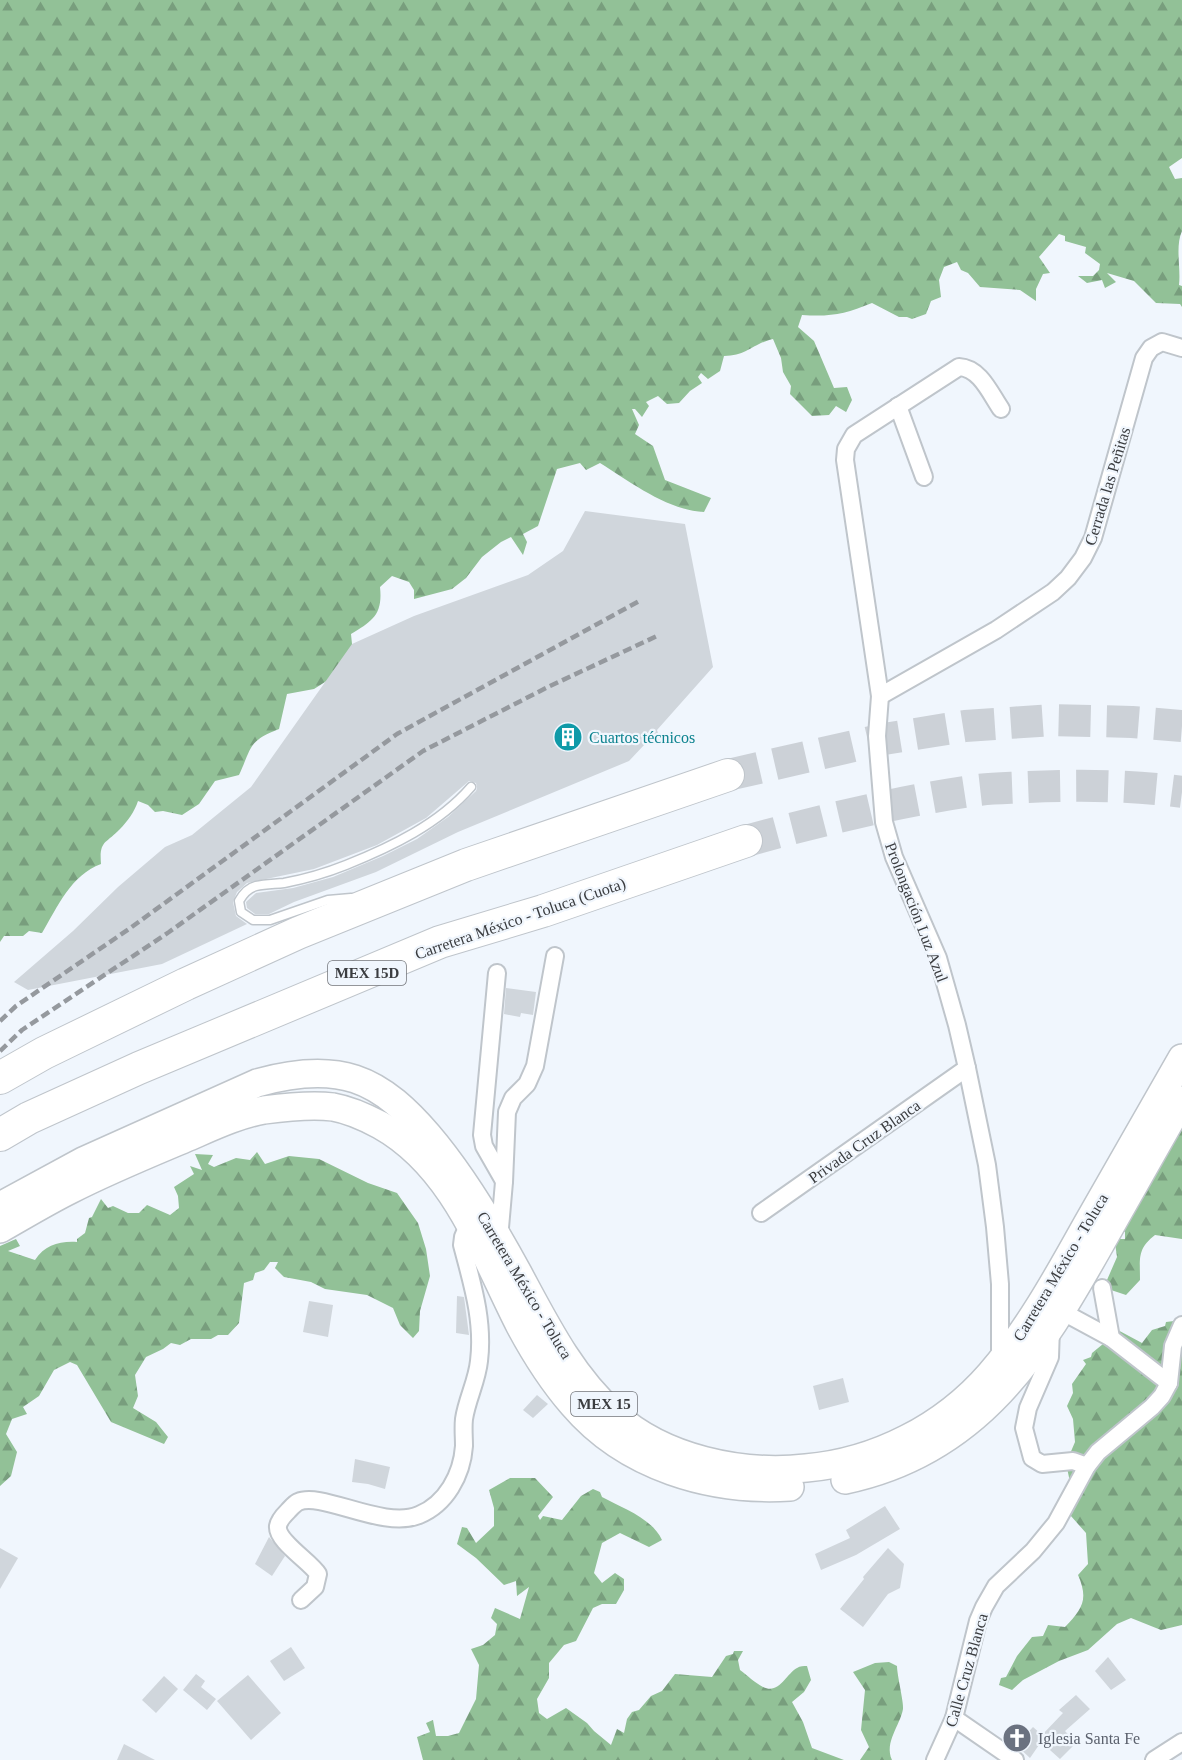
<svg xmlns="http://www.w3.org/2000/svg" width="1182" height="1760" font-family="Georgia,serif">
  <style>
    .forest { fill: url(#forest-firs) }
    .building { fill: #d0d6dc }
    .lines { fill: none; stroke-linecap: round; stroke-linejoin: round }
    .motorway-tunnel { stroke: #ccd1d7; stroke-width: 32; stroke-dasharray: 32 16; stroke-linecap: butt }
    .service-casing { stroke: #bfc5cb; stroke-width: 11 }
    .minor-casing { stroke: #bfc5cb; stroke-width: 20 }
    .primary-casing { stroke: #bfc5cb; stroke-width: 30 }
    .motorway-casing { stroke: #bfc5cb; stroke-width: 34 }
    .service { stroke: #fff; stroke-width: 8 }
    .minor { stroke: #fff; stroke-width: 16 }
    .primary { stroke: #fff; stroke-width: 27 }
    .motorway { stroke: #fff; stroke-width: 32 }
    .rail { stroke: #95999e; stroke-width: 4.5; stroke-dasharray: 9 4.5; stroke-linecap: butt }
    .labels { text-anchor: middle; stroke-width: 4.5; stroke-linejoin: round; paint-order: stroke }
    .shield { fill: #f0f6fd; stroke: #717479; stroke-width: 1.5 }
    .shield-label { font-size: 15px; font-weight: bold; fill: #3b3d40 }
    .street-label { font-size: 16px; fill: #3b3d40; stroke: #f0f6fd }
    .culture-label { font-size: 16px; fill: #0d838f; stroke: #f0f6fd; text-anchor: start }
    .worship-label { font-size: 16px; fill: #5b616d; stroke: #f0f6fd; text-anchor: start }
  </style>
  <defs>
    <pattern id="forest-firs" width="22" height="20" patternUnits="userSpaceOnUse" patternTransform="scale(1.5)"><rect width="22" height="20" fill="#92c197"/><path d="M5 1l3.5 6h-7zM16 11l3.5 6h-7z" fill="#789e7d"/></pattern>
  </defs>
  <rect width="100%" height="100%" fill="#f0f6fd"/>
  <!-- forest -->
  <g class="forest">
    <path d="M0,0H1182V158L1169,167L1175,179L1182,178V231C1175,246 1181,268 1179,285L1182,286V307L1180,304L1156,303L1134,281L1107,273L1116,282L1105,288L1102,280L1087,283L1078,276H1093L1099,270L1100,264L1085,253L1086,247L1065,241V236L1059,234L1039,257L1050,273L1043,274L1036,289V301L1020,290L980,287L968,273L961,270L957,262L944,267L939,280L941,297L931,301L926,314L912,319L907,317H899L872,303C845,314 831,317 802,315L798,327L814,341L834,388L847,387L852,400L846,412L836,406L829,415L812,416L790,394L791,386L783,372L781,358L773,339C752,344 747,356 724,356L720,371L708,379L701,373L698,377L702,383L690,391L679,403L667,404L658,396L646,402L649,406L642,417L635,409H632L639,425L635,434L653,446L665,480L711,498L704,512C667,510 632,483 600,463L586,470L580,463L557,469L538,526L523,534L527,542L523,555L511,537L501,542L482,557L466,578L452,589L414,599V590L409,582L392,576L380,587C383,615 372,621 351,634L353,654L347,668L314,689L287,694L279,729C248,741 252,747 239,775L215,781L199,804L182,815L163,811L155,812L148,805L138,801C135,811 127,822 120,829C106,844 99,840 101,864C71,875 58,906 42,933L29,931L23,936H4L0,942Z"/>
    <path d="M1182,1082V1239L1155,1235C1137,1249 1140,1258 1140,1280L1126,1295L1108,1289L1107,1280L1117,1257L1115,1243L1120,1239H1125V1232L1117,1227Z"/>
    <path d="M257,1152L265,1164L289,1156L319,1159L368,1183L397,1193L418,1223L426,1249L430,1276L420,1311L419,1331L413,1338L400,1325L393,1308L367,1295L325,1289L311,1282L284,1277L275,1268L278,1262H270L264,1270L255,1273L253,1280L244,1283L239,1323L228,1335H218L211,1339H191L180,1345L171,1343L163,1349L146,1357L135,1375L138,1396L133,1408L156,1422L168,1437L164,1444L111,1422L77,1365L70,1362L54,1370L39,1396L23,1407L27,1414L12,1419L6,1434L17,1452L11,1476L0,1486V1246L16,1239L20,1246L8,1251L35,1260C45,1245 59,1241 77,1242V1239L85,1233L89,1218L92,1217L101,1199L108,1208L113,1206L128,1213H139L147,1205L170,1215L179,1208L178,1196L174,1187L194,1174L190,1166L202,1170L195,1154L213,1155L208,1164L214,1167L236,1158L250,1160Z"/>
    <path d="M1182,1320V1625L1161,1630L1131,1618L1117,1624L1088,1650L1059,1661L1023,1680L1012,1690L999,1685L1001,1678L1006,1677L1017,1656L1032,1637L1043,1636L1048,1625L1065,1627C1082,1609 1089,1600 1078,1575L1088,1564L1086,1533L1063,1507L1071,1487L1066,1463L1075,1442L1073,1419L1067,1406L1073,1393L1072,1384L1086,1364L1083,1360L1091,1357L1092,1353L1103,1344L1114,1328L1142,1343L1152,1330L1165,1326L1166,1322Z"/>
    <path d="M510,1478H535L553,1497L538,1516L540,1520L543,1516L562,1520L581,1496L593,1489L600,1492L602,1497C622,1508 652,1518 662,1540L649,1547L620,1533L602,1543L594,1573L602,1583L615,1573L624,1579V1590L616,1604H602L593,1608L576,1641L564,1645L549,1663V1678L537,1699L539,1713L547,1719L566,1708L587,1723L594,1731L611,1745L617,1729L624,1733L627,1719L632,1712L639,1710L651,1696L662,1691L675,1674L712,1677L726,1656L733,1654L734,1651H743L738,1660L740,1670C747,1675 755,1683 763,1687C779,1695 786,1674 797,1668C800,1666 804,1666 807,1666L811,1680L804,1692L792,1702L803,1722L812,1748L844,1760H423L417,1737L430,1732L426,1723L433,1720L436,1736H448L459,1733L476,1699L479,1665L471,1649L483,1645L495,1635L497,1624L491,1618L495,1608L520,1619L529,1587L517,1596L516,1581L504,1585L476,1558L457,1544L462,1527L467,1528L476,1543L494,1526V1508L489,1490Z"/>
    <path d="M889,1662L897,1666C897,1675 904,1703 903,1709C900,1726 884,1742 892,1760H860L869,1747L861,1730L865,1690L853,1672L875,1663Z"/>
  </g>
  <!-- building -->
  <g class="building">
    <polygon points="585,511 685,524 713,667 657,730 660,739 645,744 629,761 458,832 376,872 294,902 269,914 255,914 247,908 246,902 256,893 293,888 333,877 383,856 417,839 448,817 476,791 477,788 476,783 469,781 426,818 377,845 314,869 247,883 237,892 233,902 236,916 247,924 162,964 28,990 14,982 73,931 118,887 165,847 192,835 251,787 352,644 414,616 528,575 563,551"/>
    <polygon points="506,988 536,992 533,1015 521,1013 520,1017 504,1014"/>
    <polygon points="457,1296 464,1297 469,1335 456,1333"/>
    <polygon points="309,1301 333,1305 328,1337 303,1332"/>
    <polygon points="843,1378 849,1402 819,1410 813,1386"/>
    <polygon points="537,1395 548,1404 533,1418 523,1410"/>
    <polygon points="355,1459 390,1467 385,1489 368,1484 352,1482"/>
    <polygon points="885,1506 900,1529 856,1555 821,1570 815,1554 850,1538 846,1530"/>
    <polygon points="269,1537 285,1556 272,1576 255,1564"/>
    <polygon points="0,1548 18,1558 0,1589"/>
    <polygon points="888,1548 904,1564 900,1588 888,1594 863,1627 840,1609 864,1579 863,1577"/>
    <polygon points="291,1647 305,1668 284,1681 270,1661"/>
    <polygon points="1108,1657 1126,1680 1111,1690 1095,1671"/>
    <polygon points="196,1674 205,1681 201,1687 216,1699 207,1710 183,1690"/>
    <polygon points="248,1675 281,1713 251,1740 217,1701"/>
    <polygon points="164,1676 178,1689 156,1713 142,1700"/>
    <polygon points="1076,1695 1090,1709 1065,1731 1076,1743 1060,1759 1041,1742 1030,1758 1016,1745 1033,1727 1042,1735 1063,1713 1059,1710"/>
    <polygon points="124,1744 155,1760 117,1760"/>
  </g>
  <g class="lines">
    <!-- motorway-tunnel -->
    <g class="motorway-tunnel">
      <polyline points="728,775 884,739 965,726 1053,720 1132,722 1182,726"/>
      <path d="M746,841C823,820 899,801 978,790C994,788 1011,788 1028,787C1079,785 1131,785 1182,792"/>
    </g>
    <!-- service casing -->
    <g class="service-casing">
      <path id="service" d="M351,898L328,900L270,920H253L241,912L239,901C243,894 248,888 256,886C265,884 275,884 284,883C305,879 326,873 346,865C391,847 439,824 471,787"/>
    </g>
    <!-- minor casing -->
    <g class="minor-casing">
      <g id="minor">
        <polyline points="898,406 924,477"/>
        <polyline points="880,696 996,630 1053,592 1068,578 1083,558 1093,538 1144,358 1151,348 1162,342 1182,348"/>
        <polyline points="497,973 482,1135 484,1146 504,1181"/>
        <polyline points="761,1213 967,1068"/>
        <polyline points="499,1239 504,1182 507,1112 513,1098 527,1084 535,1066 555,956"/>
        <polyline points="1102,1288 1111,1338"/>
        <polyline points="1061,1311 1111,1338 1169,1383"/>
        <polyline points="1051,1328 1050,1357 1028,1408 1024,1428 1032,1458 1042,1464 1073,1461 1087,1466"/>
        <path d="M1000,1360V1284L995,1227L987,1165L967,1068L957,1025L938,958L894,857L884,822L877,736L880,696L845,460L846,449L854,435L959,367C980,368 990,393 1001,409"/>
        <path d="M301,1600L315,1587L318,1574C311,1562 276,1541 278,1526C279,1520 284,1515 288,1511C291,1508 294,1504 298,1502C322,1491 383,1530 419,1515C446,1504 462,1475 464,1446C464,1437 463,1428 464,1419C467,1399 477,1381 479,1361C484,1321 472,1283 462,1245L463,1237L469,1223"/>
        <polyline points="954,1718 1015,1760"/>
        <polyline points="935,1760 954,1718 978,1621 984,1607 996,1586 1033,1551 1056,1523 1087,1466 1098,1452 1152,1407 1162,1396 1169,1383 1173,1346 1182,1325"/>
        <polyline points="1154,1760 1182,1742"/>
      </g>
    </g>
    <!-- primary casing -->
    <g class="primary-casing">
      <g id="primary">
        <path d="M0,1206L83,1161L257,1083C289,1074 324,1069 355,1079C385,1089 408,1112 428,1135C463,1176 492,1225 518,1273C545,1323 571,1376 614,1414C664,1459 741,1475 806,1468C876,1462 944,1427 990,1374C1029,1329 1058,1276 1087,1224C1119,1169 1150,1113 1182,1058"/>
        <path d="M0,1229C23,1216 46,1202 70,1190C107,1171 146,1155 184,1139C210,1128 236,1115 264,1110C286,1107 311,1104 333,1107C350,1110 365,1117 380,1125C455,1167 483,1254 520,1326C535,1354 553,1382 573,1405C626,1467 710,1492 790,1487"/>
        <path d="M845,1480C979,1452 1039,1353 1101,1243C1128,1195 1155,1148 1182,1100"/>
      </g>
    </g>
    <!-- motorway casing -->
    <g class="motorway-casing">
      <g id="motorway">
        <polyline points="0,1078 44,1053 186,984 298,933 466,865 728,775"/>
        <polyline points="0,1135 29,1118 139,1068 440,942 543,911 746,841"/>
      </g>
    </g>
    <!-- service -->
    <use href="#service" class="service"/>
    <!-- minor -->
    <use href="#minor" class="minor"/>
    <!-- primary -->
    <use href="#primary" class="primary"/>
    <!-- motorway -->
    <use href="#motorway" class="motorway"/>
    <!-- rail -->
    <g class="rail">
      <polyline points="0,1021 16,1006 129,929 397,734 641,600"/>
      <polyline points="0,1051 22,1030 169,932 423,751 550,686 657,636"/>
    </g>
  </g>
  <!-- icons -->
  <defs>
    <g id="building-disc" transform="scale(1.5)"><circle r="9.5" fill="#0f9aa8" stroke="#f0f6fd"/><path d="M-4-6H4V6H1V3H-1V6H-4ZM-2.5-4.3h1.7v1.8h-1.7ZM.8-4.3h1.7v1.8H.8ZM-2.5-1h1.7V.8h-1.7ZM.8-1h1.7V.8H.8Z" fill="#fff"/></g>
    <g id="church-disc" transform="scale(1.5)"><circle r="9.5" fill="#6b7280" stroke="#f0f6fd"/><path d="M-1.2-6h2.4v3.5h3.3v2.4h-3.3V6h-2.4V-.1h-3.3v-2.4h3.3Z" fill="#fff"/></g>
  </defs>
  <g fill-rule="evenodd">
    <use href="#building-disc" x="568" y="737"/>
    <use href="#church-disc" x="1017" y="1738"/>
  </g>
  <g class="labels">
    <!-- shield labels -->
    <g class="shield">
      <rect x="328" y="961" width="78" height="24" rx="4.5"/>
      <rect x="571" y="1392" width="66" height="24" rx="4.5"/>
    </g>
    <g class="shield-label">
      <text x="367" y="978">MEX 15D</text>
      <text x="604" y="1409">MEX 15</text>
    </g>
    <!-- street labels -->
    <g class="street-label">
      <text transform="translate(1107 486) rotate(-73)" y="6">Cerrada las Peñitas</text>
      <text transform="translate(917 912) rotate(69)" y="6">Prolongación Luz Azul</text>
      <text transform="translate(520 918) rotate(-19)" y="6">Carretera México - Toluca (Cuota)</text>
      <text transform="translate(864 1141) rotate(-35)" y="6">Privada Cruz Blanca</text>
      <text transform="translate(1060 1267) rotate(-59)" y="6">Carretera México - Toluca</text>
      <text transform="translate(525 1285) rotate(59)" y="6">Carretera México - Toluca</text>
      <text transform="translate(966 1670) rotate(-74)" y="6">Calle Cruz Blanca</text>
    </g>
    <!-- culture labels -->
    <g class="culture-label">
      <text x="589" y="743">Cuartos técnicos</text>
    </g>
    <!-- worship labels -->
    <g class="worship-label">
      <text x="1038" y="1744">Iglesia Santa Fe</text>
    </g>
  </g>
</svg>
